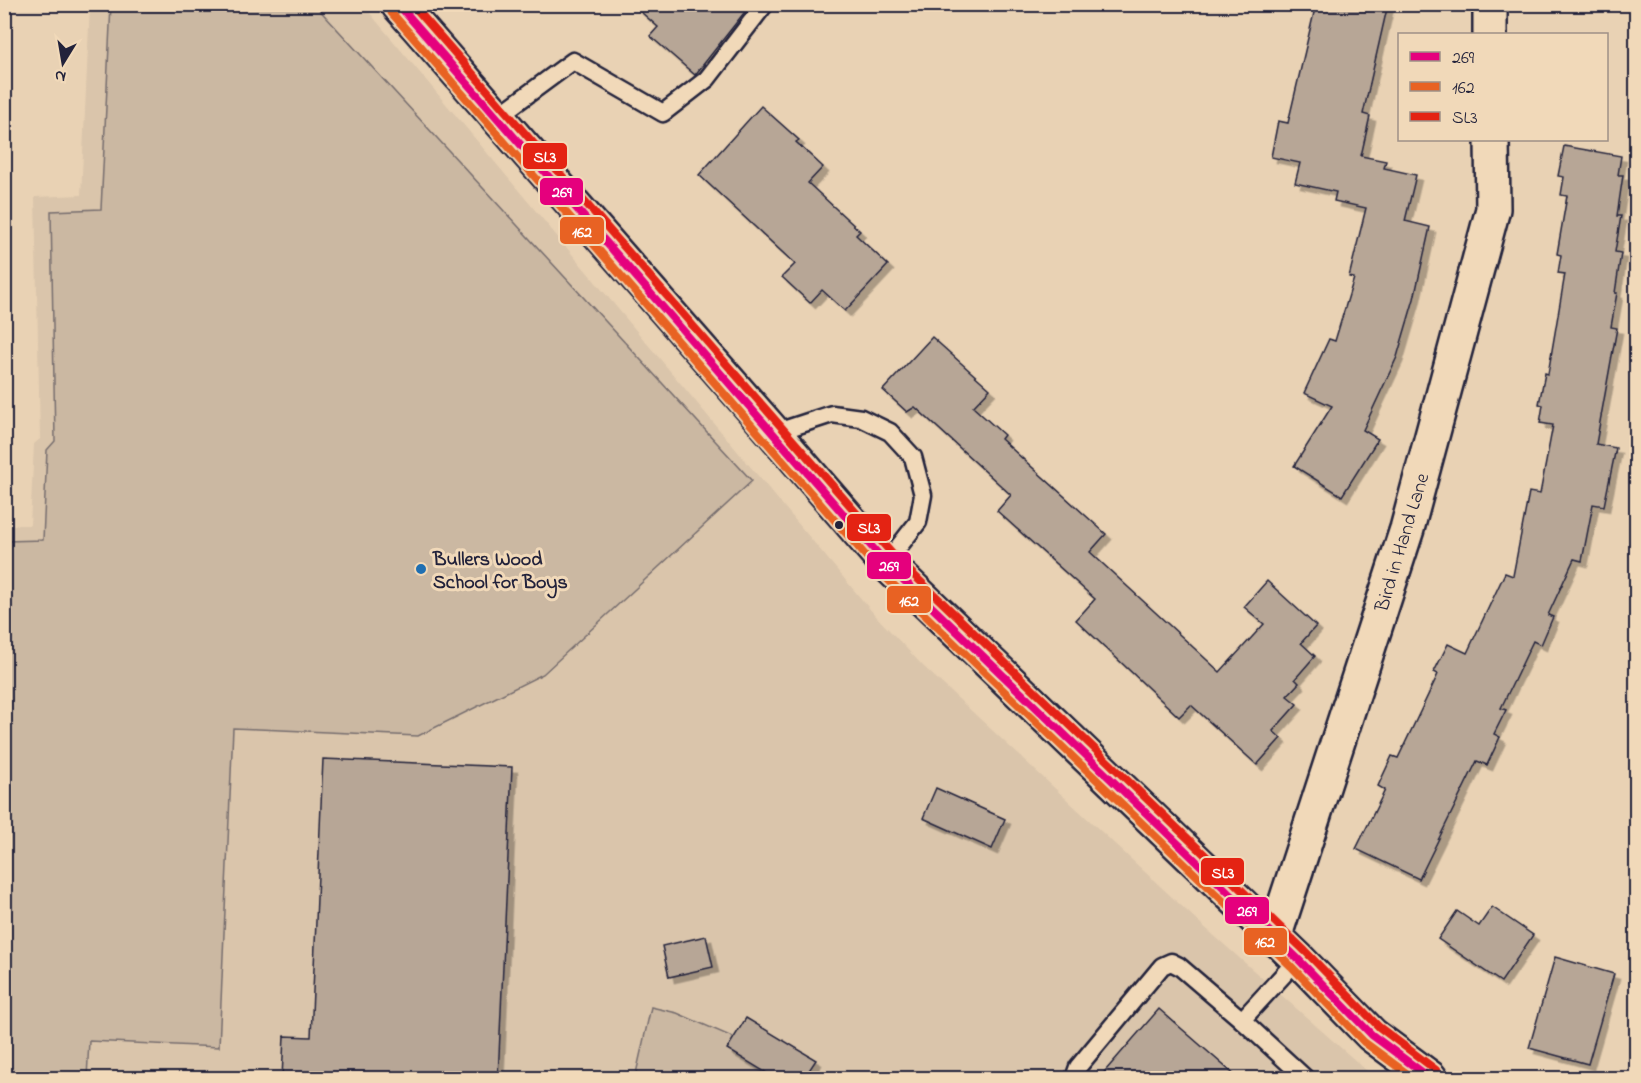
<svg xmlns="http://www.w3.org/2000/svg" width="1641" height="1083" font-family="'Indie Flower',sans-serif">
  <style>
    .built { fill: #dac5ab }
    .green { fill: #cbb8a2; stroke: #766d6e; stroke-width: 1.5 }
    .building { fill: #b7a696; stroke: #22223b; stroke-width: 1.5; filter: url(#shadow) }
    .lines { fill: none; stroke-linecap: round; stroke-linejoin: round }
    .lane-casing { stroke: #22223b; stroke-width: 21 }
    .street-casing { stroke: #22223b; stroke-width: 38 }
    .primary-casing { stroke: #22223b; stroke-width: 38 }
    .lane { stroke: #f1d9b9; stroke-width: 16 }
    .street { stroke: #f1d9b9; stroke-width: 33 }
    .primary { stroke: #f1d9b9; stroke-width: 33 }
    .bus-1-casing { stroke: #f1d9b9; stroke-width: 12 }
    .bus-2-casing { stroke: #f1d9b9; stroke-width: 12 }
    .bus-3-casing { stroke: #f1d9b9; stroke-width: 12 }
    .bus-1 { stroke: #e5007d; stroke-width: 8 }
    .bus-2 { stroke: #e86223; stroke-width: 8 }
    .bus-3 { stroke: #e42313; stroke-width: 8 }
    .bus-dot { fill: #22223b; stroke: #f1d9b9; stroke-width: 2 }
    .poi-dot { fill: #1f6fb2; stroke: #f1d9b9; stroke-width: 2 }
    .labels { text-anchor: middle; stroke-width: 6; stroke-linejoin: round; paint-order: stroke }
    .street-label { font-size: 20px; fill: #22223b; stroke: #f1d9b9 }
    .poi-label { font-size: 20px; font-weight: bold; fill: #22223b; stroke: #f1d9b9; text-anchor: start }
    .line-badge { stroke: #f1d9b9; stroke-width: 2 }
    .badge-label { font-size: 16px; text-anchor: middle; font-weight: bold; fill: #fff }
  </style>
  <defs>
    <filter id="shadow"><feDropShadow dx="5.5" dy="5.5" stdDeviation="0" flood-color="#0004"/></filter>
  </defs>
  <rect width="100%" height="100%" fill="#e9d2b4"/>
  <filter id="ink" filterUnits="userSpaceOnUse"><feTurbulence type="fractalNoise" baseFrequency=".0167" numOctaves="2"/><feDisplacementMap in="SourceGraphic" scale="12" xChannelSelector="R" yChannelSelector="G"/><feConvolveMatrix kernelMatrix="1 2 1 2 8 2 1 2 1" color-interpolation-filters="sRGB"/></filter>
  <g filter="url(#ink)">
    <!-- built -->
    <polygon class="built" points="90,5 363,5 874,614 923,666 1202,925 1375,1078 5,1078 4,525 30,525 34,444 40,439 35,197 81,195"/>
    <!-- green -->
    <g class="green">
      <polygon points="111,5 315,5 752,481 543,674 418,736 233,728 219,1047 89,1041 87,1078 5,1078 5,541 43,540 47,450 55,441 51,211 101,209"/>
      <polygon points="651,1007 677,1013 827,1078 635,1078"/>
    </g>
    <!-- building -->
    <g class="building">
      <polygon points="632,4 751,4 695,75 650,36 658,27"/>
      <polygon points="1316,4 1388,4 1363,114 1370,116 1361,156 1386,161 1384,168 1416,175 1405,221 1430,227 1414,299 1397,357 1363,430 1378,439 1342,496 1294,466 1332,406 1304,393 1329,339 1335,341 1354,278 1349,277 1366,208 1334,201 1336,192 1295,183 1300,163 1271,157 1278,121 1288,123"/>
      <polygon points="761,106 799,140 796,142 823,167 808,183 860,231 856,235 888,265 845,311 822,290 810,303 782,277 795,264 699,175"/>
      <polygon points="1564,146 1621,156 1618,175 1623,175 1617,216 1621,216 1615,252 1621,253 1615,293 1617,293 1611,327 1617,328 1596,444 1616,448 1604,506 1593,504 1582,561 1574,559 1548,615 1553,617 1541,645 1533,641 1501,708 1506,710 1494,734 1500,737 1487,765 1477,761 1419,879 1356,849 1385,790 1378,786 1392,756 1398,758 1438,674 1434,672 1448,644 1467,653 1505,573 1513,576 1529,492 1540,494 1553,425 1540,423 1543,405 1539,404 1545,373 1548,374 1565,274 1558,273 1561,255 1557,254 1567,196 1561,195 1564,177 1558,176"/>
      <polygon points="932,337 990,389 973,407 1004,435 1001,439 1106,534 1090,552 1220,672 1264,624 1244,607 1267,581 1316,626 1301,643 1315,656 1295,679 1299,683 1287,696 1297,704 1273,731 1281,738 1257,765 1191,705 1179,717 1076,620 1095,599 997,511 1011,495 915,407 907,412 883,390"/>
      <polygon points="323,759 512,767 498,1078 282,1078 284,1036 311,1037"/>
      <polygon points="936,788 1005,819 992,849 923,818"/>
      <polygon points="1492,907 1533,935 1501,982 1438,939 1457,911 1479,926"/>
      <polygon points="706,936 713,967 669,977 662,946"/>
      <polygon points="1555,957 1614,974 1588,1064 1529,1048"/>
      <polygon points="1159,1009 1238,1078 1099,1078"/>
      <polygon points="746,1018 816,1060 804,1078 775,1078 727,1049"/>
    </g>
    <g class="lines">
      <!-- lane casing -->
      <g class="lane-casing">
        <g id="lane">
          <polyline points="497,117 573,61 663,113 707,79 765,4"/>
          <polyline points="774,433 832,414 861,418 890,432 913,457 923,495 918,522 886,563"/>
          <polyline points="1298,959 1242,1020 1305,1078"/>
          <polyline points="1074,1078 1078,1067 1162,966 1171,962 1179,966 1242,1020"/>
        </g>
      </g>
      <!-- street casing -->
      <g class="street-casing">
        <g id="street">
          <polyline points="1490,4 1490,34"/>
          <polyline points="1274,938 1407,529 1493,209 1492,140"/>
        </g>
      </g>
      <!-- primary casing -->
      <g class="primary-casing">
        <polyline id="primary" points="398,4 774,433 886,563 1298,959 1372,1035 1430,1078"/>
      </g>
      <!-- lane -->
      <use href="#lane" class="lane"/>
      <!-- street -->
      <use href="#street" class="street"/>
      <!-- primary -->
      <use href="#primary" class="primary"/>
      <!-- bus-1 casing -->
      <g class="bus-1-casing">
        <polyline id="bus-1" points="398,4 886,563 1298,959 1372,1035 1430,1078"/>
      </g>
      <!-- bus-2 casing -->
      <g class="bus-2-casing">
        <polyline id="bus-2" points="390,11 879,571 1291,966 1364,1042 1413,1078"/>
      </g>
      <!-- bus-3 casing -->
      <g class="bus-3-casing">
        <polyline id="bus-3" points="412,4 894,556 1305,951 1379,1027 1436,1070"/>
      </g>
      <!-- bus-1 -->
      <use href="#bus-1" class="bus-1"/>
      <!-- bus-2 -->
      <use href="#bus-2" class="bus-2"/>
      <!-- bus-3 -->
      <use href="#bus-3" class="bus-3"/>
    </g>
  </g>
  <!-- markers -->
  <circle class="bus-dot" cx="839" cy="525" r="5"/>
  <circle class="poi-dot" cx="421" cy="569" r="6"/>
  <g class="labels">
    <!-- street labels -->
    <g class="street-label">
      <text transform="translate(1401 542) rotate(-73)" y="7">Bird in Hand Lane</text>
    </g>
    <!-- poi labels -->
    <g class="poi-label">
      <text x="433" y="565">Bullers Wood<tspan x="433" dy="23">School for Boys</tspan></text>
    </g>
  </g>
  <g class="line-badge">
    <rect x="522" y="142" width="46" height="28" rx="6" fill="#e42313"/>
    <rect x="539" y="177" width="45" height="29" rx="6" fill="#e5007d"/>
    <rect x="559" y="216" width="46" height="29" rx="6" fill="#e86223"/>
    <rect x="846" y="513" width="46" height="29" rx="6" fill="#e42313"/>
    <rect x="866" y="551" width="46" height="29" rx="6" fill="#e5007d"/>
    <rect x="886" y="585" width="46" height="29" rx="6" fill="#e86223"/>
    <rect x="1200" y="857" width="45" height="29" rx="6" fill="#e42313"/>
    <rect x="1224" y="896" width="46" height="29" rx="6" fill="#e5007d"/>
    <rect x="1243" y="927" width="45" height="29" rx="6" fill="#e86223"/>
  </g>
  <g class="badge-label">
    <text x="545" y="162">SL3</text>
    <text x="562" y="197">269</text>
    <text x="582" y="237">162</text>
    <text x="869" y="533">SL3</text>
    <text x="889" y="571">269</text>
    <text x="909" y="606">162</text>
    <text x="1223" y="878">SL3</text>
    <text x="1247" y="916">269</text>
    <text x="1265" y="947">162</text>
  </g>
  <!-- margin -->
  <rect width="1641" height="1083" fill="none" stroke="#f1d9b9" stroke-width="24"/>
  <rect x="12" y="12" width="1617" height="1059" fill="none" stroke="#22223b" stroke-width="2" filter="url(#ink)"/>
  <!-- legend -->
  <rect x="1398" y="33" width="210" height="108" fill="#f1d9b9" stroke="#9e9087" stroke-width="1.5"/>
  <rect x="1410" y="52" width="30" height="9" fill="#e5007d" stroke="#9e9087" stroke-width="1.5"/>
  <text x="1452" y="63" font-size="18" fill="#22223b">269</text>
  <rect x="1410" y="82" width="30" height="9" fill="#e86223" stroke="#9e9087" stroke-width="1.5"/>
  <text x="1452" y="93" font-size="18" fill="#22223b">162</text>
  <rect x="1410" y="112" width="30" height="9" fill="#e42313" stroke="#9e9087" stroke-width="1.5"/>
  <text x="1452" y="123" font-size="18" fill="#22223b">SL3</text>
  <!-- north arrow -->
  <g transform="translate(63 63) rotate(191)" stroke="#f1d9b9" stroke-width="4.5" paint-order="stroke">
  <path d="M0-4.5L10 22L0 15L-10 22Z" fill="#22223b"/>
  <text y="-9" font-size="16" font-weight="bold" text-anchor="middle" fill="#22223b">N</text>
  </g>
</svg>
